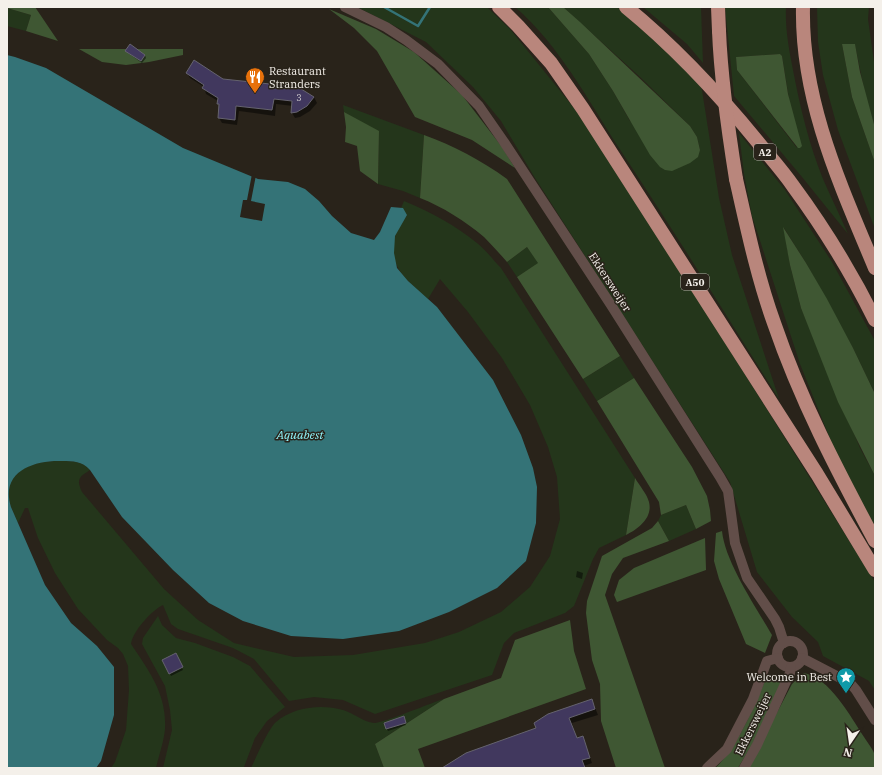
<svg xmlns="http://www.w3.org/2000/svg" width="882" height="775" font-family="'IBM Plex Serif',serif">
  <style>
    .green { fill: #24361b; fill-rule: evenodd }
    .forest { fill: #3f5733 }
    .water { fill: #347377 }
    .pier { fill: #29231a }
    .shadow { fill: #0007 }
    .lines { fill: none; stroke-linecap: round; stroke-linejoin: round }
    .stream { stroke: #347377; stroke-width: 2.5 }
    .building { fill: #41385e; stroke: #65636e }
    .minor { stroke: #624e49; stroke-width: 10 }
    .highway { stroke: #b9867c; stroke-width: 14 }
    .highway-bridge { stroke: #b9867c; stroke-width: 14 }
    .labels { text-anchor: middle; stroke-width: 3; stroke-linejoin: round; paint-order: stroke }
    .number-label { font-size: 9px; fill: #c7c2c7 }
    .shield { fill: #29231a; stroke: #b7b2ac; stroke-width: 1 }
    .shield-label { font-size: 10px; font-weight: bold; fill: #f4f0ea }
    .poi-label { font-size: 11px; fill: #f4f0ea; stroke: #29231a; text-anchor: start }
    .street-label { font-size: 11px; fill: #f4f0ea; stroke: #29231a }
    .water-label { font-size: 12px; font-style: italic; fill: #90f5fb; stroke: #29231a }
  </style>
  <rect width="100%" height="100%" fill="#29231a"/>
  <!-- green -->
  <g class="green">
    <polygon points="357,7 487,7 510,29 578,113 694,293 875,582 875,690 869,681 823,656 818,642 792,617 757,572 730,482 535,178 501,121 473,87 426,42"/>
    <path d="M515,7H548L589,54L613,91L630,121L700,150L697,137L690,126L639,76L563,7H617L631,18L701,84L719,198L732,255L779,399C726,315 674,231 619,148C588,100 559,45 515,7Z"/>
    <polygon points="643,7 701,7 703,63 687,44"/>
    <path d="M725,7H786C785,29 789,49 793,70C800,107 809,144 823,179C831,197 840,216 848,234L802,177L734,96ZM780,54L782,56L797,148L737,70L736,57Z"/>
    <polygon points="817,7 869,7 868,19 875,69 875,128 866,98 855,45 842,44 852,97 875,163 875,229 838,130 823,75 818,42"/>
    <polygon points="7,8 31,15 26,31 7,26"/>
    <polygon points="343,105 424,135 420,198 403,191 378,184 379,132 344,112"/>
    <polygon points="739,133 785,190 832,262 875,341 875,394 853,348 806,263 784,228 790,265 801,308 860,448 875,476 875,528 839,461 800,364 752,216 744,174"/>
    <path d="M404,201C431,212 455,225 477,243C486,250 493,260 501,268L635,478L626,535L599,548L593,559L574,606L565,613L514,633L504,643L492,675L375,714L343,700L314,697L289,701L254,659L233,648L178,629L171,624L163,605C151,611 133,631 131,644C149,671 167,694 165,729C164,741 159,755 156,768H111L115,762L126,730L129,690L128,666L123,654L118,648L107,640L78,609L55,573L38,538L28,508H25L18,523C15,515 10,507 9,499C5,468 38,460 62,461C73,461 82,461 90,470C79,477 76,479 82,492L164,589L198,620L234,643L294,657L353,655L425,643L459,632L501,612L530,587L550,556L560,519L557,477L548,447L530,405L502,358L468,312L440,279L428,299C408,281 387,267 395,237C397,229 403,222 407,215L401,208Z"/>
    <polygon points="527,247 539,263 517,277 507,262"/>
    <polygon points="620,356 634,378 597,401 583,379"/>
    <polygon points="686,505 696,529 669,541 658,521 661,515"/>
    <polygon points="158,616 162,625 176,638 195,643 233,657 250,666 285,707 267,721 255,738 244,767 241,768 163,768 172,730 170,710 165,686 142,644 143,638"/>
    <path d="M444,699L375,744L384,768H251C256,758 268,729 276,722C294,707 321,704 343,710C354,713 363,722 374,723C381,724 433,702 444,699Z"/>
  </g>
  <!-- forest -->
  <g class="forest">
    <polygon points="7,7 35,7 58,41 26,31 31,15 7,8"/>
    <polygon points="548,7 563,7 580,22 690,126 697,137 700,150 698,157 690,163 672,171 665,170 660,167 650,155 613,91 589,54"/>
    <polygon points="329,9 376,29 414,52 462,95 502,147 515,168 472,140 415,117 377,51 354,28"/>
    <polygon points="842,44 855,44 860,72 875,128 875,163 852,97"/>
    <polygon points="79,49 183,49 183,55 149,62 126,65 102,62"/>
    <polygon points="780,54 782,56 788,94 802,146 800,148 798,148 737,70 736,57"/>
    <polygon points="344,112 379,131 378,184 360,171 357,146 345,142 346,127"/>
    <path d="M424,135C454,146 481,160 507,179L620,356L583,379L517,277L538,263L527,247L507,262C500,254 492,245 484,237C465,221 443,207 420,198Z"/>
    <polygon points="783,227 806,263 827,299 853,348 875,394 875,476 838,402 801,308 790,265"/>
    <polygon points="634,378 692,467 707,496 710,510 711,521 696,529 686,505 661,515 659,502 597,401"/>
    <path d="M635,478C639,485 647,494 649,502C653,518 638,529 626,535Z"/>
    <polygon points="658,521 669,541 623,558 612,574 605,595 665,768 616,768 601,721 600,684 592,660 586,613 587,601 602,556 652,528"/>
    <path d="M722,531C725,562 756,607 772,635L765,653L746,644L719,579L714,561L716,533Z"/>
    <polygon points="705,538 706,570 617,602 614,595 619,580 634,568"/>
    <polygon points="570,620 574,651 586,689 418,749 425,768 384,768 375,744 444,699 501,678 515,640"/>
    <path d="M804,673C829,677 851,717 864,737C867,742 874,750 875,756C876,759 875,764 875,768H748L792,684Z"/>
    <path d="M767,675L784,677L753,743L738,768H715C736,750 757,702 767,675Z"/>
  </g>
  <!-- water -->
  <path class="water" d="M7,55L15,57L46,68L183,148L258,179L288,182L305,189L319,201L332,216L351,233L374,240L380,232L391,207L403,208L407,215L395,236L394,253L397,268L408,281L437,307L493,380L521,435L533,468L537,487L536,523L526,561L497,588L449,612L399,631L343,639L291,636L243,621L209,603L173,570L122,517L90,470C82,461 73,461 62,461C33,460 0,472 11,507L45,585L71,623L97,646L114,667V715L101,761L96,768H7Z"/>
  <!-- pier -->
  <polygon class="pier" points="252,174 256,175 251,201 265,204 262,221 240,217 243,200 247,200"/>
  <!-- shadow -->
  <g class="shadow">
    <polygon points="126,51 145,55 146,58 142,63 128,53"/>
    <polygon points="187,73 314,97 317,103 310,111 300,117 295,118 292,113 293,106 276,104 275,116 239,111 237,125 222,123 219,118 220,107 218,101 206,94 204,87 190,78"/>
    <polygon points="577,571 583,573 582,579 576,577"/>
    <polygon points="175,654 183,670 171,676 163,660"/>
    <polygon points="592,700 598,715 572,723 577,739 582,738 585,743 592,763 584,766 585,768 446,768 537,728"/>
    <polygon points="405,720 406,725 388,731 387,729"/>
  </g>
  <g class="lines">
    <!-- stream -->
    <polyline class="stream" points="384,7 418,26 430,7"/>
  </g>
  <!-- building -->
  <g class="building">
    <polygon points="130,44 145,55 141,61 125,51"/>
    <polygon points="194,60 223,79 298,87 314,97 307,106 297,112 291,113 292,101 274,99 272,110 236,106 235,120 218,118 219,104 217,104 218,98 202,88 204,85 186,73"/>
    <polygon points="176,653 183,667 169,674 162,660"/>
    <polygon points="592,699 595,709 569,718 577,738 583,736 590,758 582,760 585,768 442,768 466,753 536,728 534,723 548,714"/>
    <polygon points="404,716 406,723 386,729 384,723"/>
  </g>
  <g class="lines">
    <!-- minor -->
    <g class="minor">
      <polyline points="345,7 386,27 406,40 438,64 479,106 504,142 611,305 720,477 728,491 735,543 747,578 775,619 779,627 784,643"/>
      <circle cx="790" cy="654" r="13"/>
      <polyline points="802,658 850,683 856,690 875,720"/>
      <polyline points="707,768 727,749 753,699 767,661 778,658"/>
      <polyline points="744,768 757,745 790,673 791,667"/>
    </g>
    <!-- highway -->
    <g class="highway">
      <polyline points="499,7 518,26 551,63 583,109 817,474 875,570"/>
      <path d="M626,7C675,47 717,92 757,141C769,156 782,170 793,186C824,228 852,274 875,320"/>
      <polyline points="718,7 719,31"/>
      <path d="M803,7C801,100 840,184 875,268"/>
      <path d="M736,179C747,227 757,276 774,323C800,399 837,470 875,541"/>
    </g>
    <!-- highway-bridge -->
    <path class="highway-bridge" d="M719,31C721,81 728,129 736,179"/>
  </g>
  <!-- icons -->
  <defs>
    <g id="restaurant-pin" transform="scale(1)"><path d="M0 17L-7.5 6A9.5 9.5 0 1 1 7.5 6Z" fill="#e8710a" stroke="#29231a"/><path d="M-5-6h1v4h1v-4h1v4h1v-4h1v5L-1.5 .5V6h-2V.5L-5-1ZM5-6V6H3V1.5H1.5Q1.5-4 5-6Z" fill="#fff"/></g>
    <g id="sight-pin" transform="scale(1)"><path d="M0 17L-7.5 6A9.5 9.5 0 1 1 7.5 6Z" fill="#0f9aa8" stroke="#29231a"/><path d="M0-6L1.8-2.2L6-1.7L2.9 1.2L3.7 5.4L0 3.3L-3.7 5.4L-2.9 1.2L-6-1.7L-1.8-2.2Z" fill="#fff"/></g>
  </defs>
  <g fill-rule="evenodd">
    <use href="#restaurant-pin" x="255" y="77"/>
    <use href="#sight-pin" x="846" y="677"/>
  </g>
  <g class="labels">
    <!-- number labels -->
    <g class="number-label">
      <text x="299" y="101">3</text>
    </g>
    <!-- shield labels -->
    <g class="shield">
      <rect x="754" y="144" width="22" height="16" rx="3"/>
      <rect x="681" y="274" width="28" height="16" rx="3"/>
    </g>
    <g class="shield-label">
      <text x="765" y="156">A2</text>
      <text x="695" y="286">A50</text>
    </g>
    <!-- poi labels -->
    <g class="poi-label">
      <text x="269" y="75">Restaurant<tspan x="269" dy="13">Stranders</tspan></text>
      <text x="832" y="681" text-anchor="end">Welcome in Best</text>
    </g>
    <!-- street labels -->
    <g class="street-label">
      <text transform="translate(610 282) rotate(57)" y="4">Ekkersweijer</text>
      <text transform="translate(753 724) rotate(-64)" y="4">Ekkersweijer</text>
    </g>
    <!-- water labels -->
    <g class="water-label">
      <text x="300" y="439">Aquabest</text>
    </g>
  </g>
  <!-- border -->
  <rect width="882" height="775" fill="none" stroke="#f4f0ea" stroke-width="16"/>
  <!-- north arrow -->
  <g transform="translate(850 743) rotate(193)" stroke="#29231a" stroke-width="3" paint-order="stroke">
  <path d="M0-3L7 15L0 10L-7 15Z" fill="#f4f0ea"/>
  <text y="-6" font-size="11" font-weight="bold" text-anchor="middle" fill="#f4f0ea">N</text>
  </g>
</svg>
